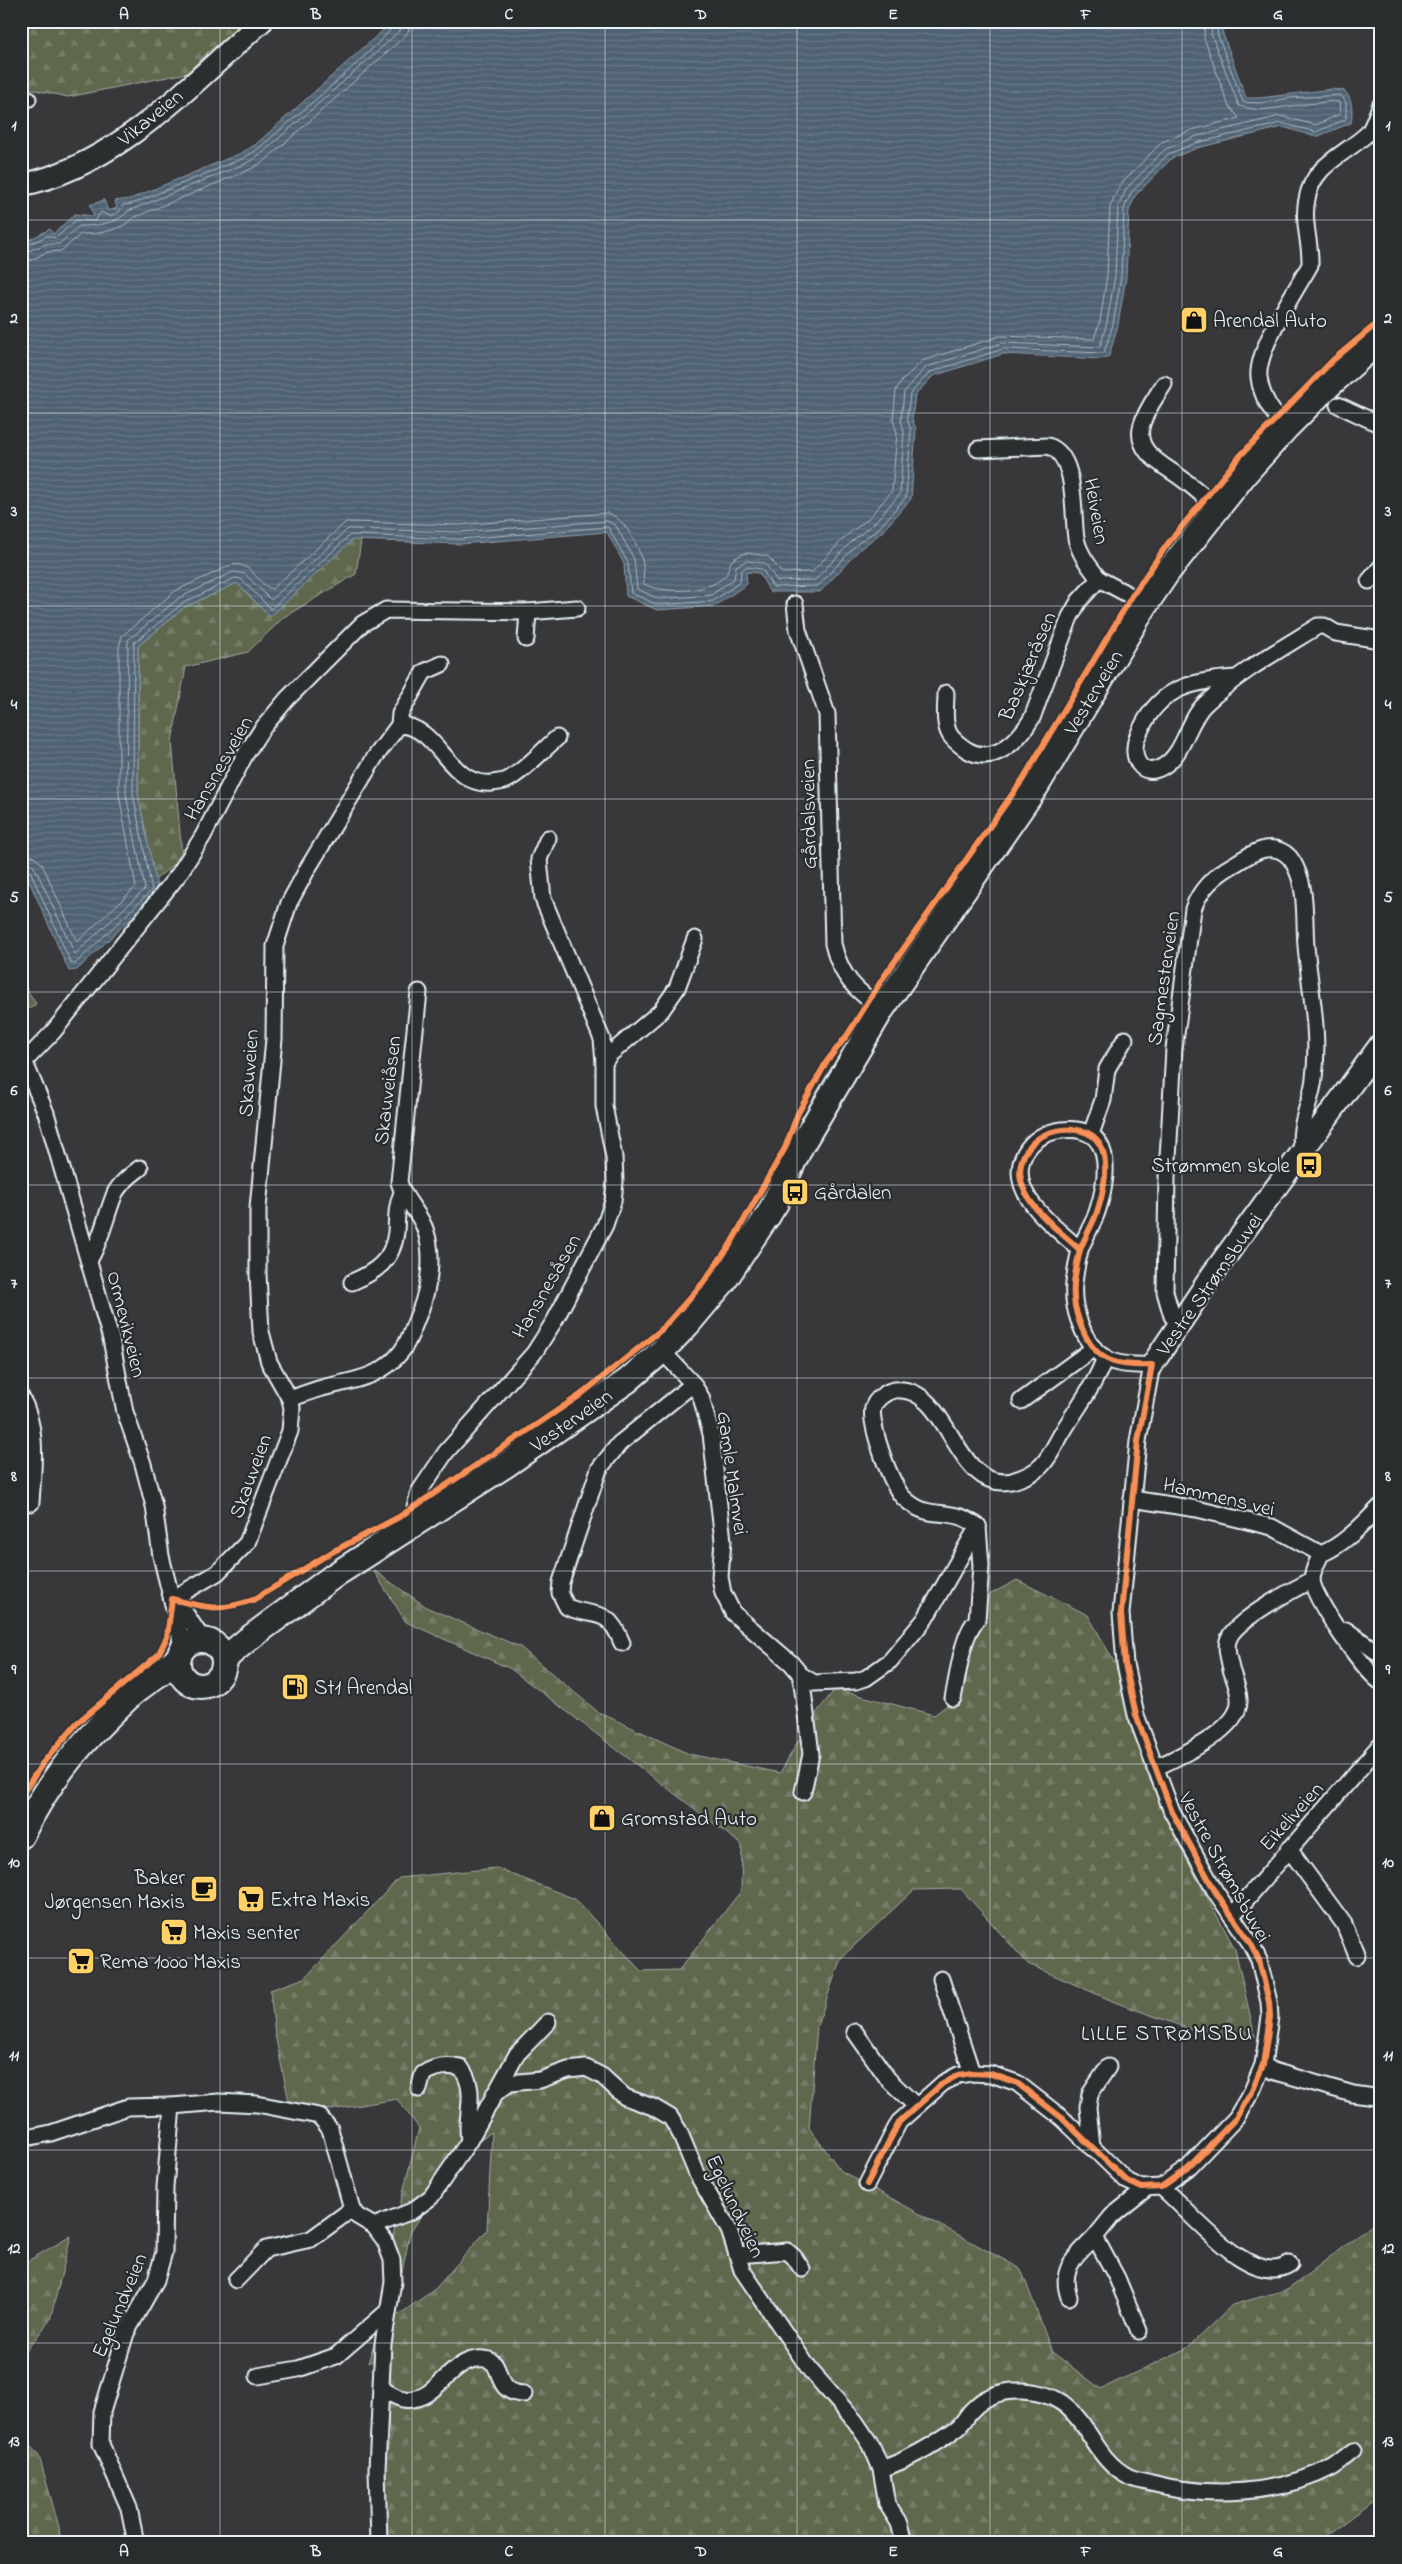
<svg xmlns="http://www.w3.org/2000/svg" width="1402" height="2564" font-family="'Indie Flower',sans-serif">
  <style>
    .forest { fill: url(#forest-firs); stroke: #a3aca3; fill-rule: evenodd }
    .garden { fill: #5e674e; stroke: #a3aca3 }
    .water { fill: url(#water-rules); stroke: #8c9ba8 }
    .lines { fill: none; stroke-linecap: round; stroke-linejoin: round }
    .shore { stroke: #abb8c2; stroke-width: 1 }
    .minor-casing { stroke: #e8f1f8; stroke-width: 19 }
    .secondary-casing { stroke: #e8f1f8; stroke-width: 25 }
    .primary-casing { stroke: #e8f1f8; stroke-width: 28 }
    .minor { stroke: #2a2d2e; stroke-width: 15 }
    .secondary { stroke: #2a2d2e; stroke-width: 21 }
    .primary { stroke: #2a2d2e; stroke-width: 24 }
    .cycleway-casing { stroke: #2a2d2e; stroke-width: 9 }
    .cycleway { stroke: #f78f57; stroke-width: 6 }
    .grid { fill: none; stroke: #e8f1f8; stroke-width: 1; stroke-opacity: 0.55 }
    .labels { text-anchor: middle; stroke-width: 4.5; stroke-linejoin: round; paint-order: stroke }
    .street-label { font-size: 21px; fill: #e8f1f8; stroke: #2a2d2e }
    .poi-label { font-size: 21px; fill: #e8f1f8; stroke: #2a2d2e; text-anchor: start }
    .neighbourhood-label { font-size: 22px; letter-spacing: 1px; fill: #e8f1f8; stroke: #2a2d2e }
    .neatline { fill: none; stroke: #e8f1f8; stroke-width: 2 }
    .grid-label { font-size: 16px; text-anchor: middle; font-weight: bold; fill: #e8f1f8 }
  </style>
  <defs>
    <pattern id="forest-firs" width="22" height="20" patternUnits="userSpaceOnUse" patternTransform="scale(1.25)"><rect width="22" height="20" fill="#5e674e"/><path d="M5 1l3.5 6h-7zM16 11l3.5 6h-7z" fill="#757d68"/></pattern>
    <pattern id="water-rules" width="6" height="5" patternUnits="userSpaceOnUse" patternTransform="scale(1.25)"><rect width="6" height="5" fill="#4f6272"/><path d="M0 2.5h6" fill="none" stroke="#687987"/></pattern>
  </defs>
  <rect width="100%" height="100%" fill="#38373a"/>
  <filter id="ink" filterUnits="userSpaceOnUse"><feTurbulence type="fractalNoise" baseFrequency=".02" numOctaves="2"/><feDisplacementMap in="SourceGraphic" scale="10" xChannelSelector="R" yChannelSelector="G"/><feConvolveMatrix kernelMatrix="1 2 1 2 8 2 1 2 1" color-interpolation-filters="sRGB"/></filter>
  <g filter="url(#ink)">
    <!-- forest -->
    <g class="forest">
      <polygon points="21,21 248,21 208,52 187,73 68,97 21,87"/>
      <polygon points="352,539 361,540 356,574 284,617 248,652 186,667 172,741 182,857 155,880 138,794 138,646 185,607 237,583 270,617"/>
      <path d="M373,1570L428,1608L520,1647L598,1712L689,1754L780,1773L808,1724L835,1689L934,1715L954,1700L976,1602L1017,1580L1088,1615L1122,1676L1145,1769L1187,1860L1235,1949L1255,2037L1209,2036L1117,2003L1028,1964L961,1889L914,1890L841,1958L817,2026L809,2128L841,2171L1021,2269L1052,2352L1101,2389L1187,2348L1232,2305L1289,2289L1381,2217V2495L1316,2543H373L372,2536L390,2436L379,2358L368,2363L380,2324L395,2225L419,2128L397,2099L331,2110L290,2106L275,2035L270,1990L305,1978L399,1878L496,1868L575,1899L641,1971L679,1970L741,1891L742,1845L511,1669L406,1622ZM492,2132L487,2230L435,2289L400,2314L393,2316L410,2233L464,2149Z"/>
      <polygon points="71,2236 50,2320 21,2357 21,2265"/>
      <polygon points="21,2435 39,2456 59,2527 61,2543 21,2543"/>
    </g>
    <!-- garden -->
    <polygon class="garden" points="21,980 36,1004 21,1013"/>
    <!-- water -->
    <path class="water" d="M393,21H1228L1222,31L1246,98H1260L1332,89L1343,90C1353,97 1353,112 1351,123L1316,137L1283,127L1197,148L1172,158L1135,196L1129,211L1126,277L1118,325L1109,356L1101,359L1003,354L933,376L915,395L912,419L916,429L911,499L881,533L860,549L820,592H770L759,573L746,572L747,584L715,606L657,610L626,596L624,564L607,532L460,544L352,540L270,617L237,583L185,607L138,646V794L158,892L77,970L69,971L26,874L21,875V244L50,229L53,234L75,214L94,216L90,205L104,200L108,211L117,208L115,201L130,199L241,153L255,145Z"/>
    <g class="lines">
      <!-- shore -->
      <g class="shore">
        <path d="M21,248L47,236L56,238L76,220L95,221L101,212L109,216L119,212L123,205L132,204L244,158L258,149C277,132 395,35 396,21"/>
        <path d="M21,254L46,244H59L79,226C93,226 119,224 128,211L247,163L262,153L376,53L400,30L403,21"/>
        <path d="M21,262L29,261L47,252L61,251L81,234C98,234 121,231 133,218L251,169L267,159L404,37L409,30L410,21"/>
        <path d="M21,855L33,856L42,864L77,942L136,887L119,795V647L122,636L175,591L231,565C253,561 256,584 272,589L346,522L460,525L607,513C623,516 638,545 642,560C644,567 643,576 644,584C662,594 710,593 725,576C729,572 728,564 733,559L745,553L768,556L782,573L812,572L847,535L868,519L892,491L897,433L893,420L896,390L901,382L922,361L1000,336L1094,339L1100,321L1107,275L1110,207L1119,186L1162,142L1192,130L1239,118L1228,104L1204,38L1205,21"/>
        <polyline points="21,863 30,863 35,868 75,954 145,889 126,794 128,640 179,598 233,572 245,574 271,600 348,529 460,532 607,521 616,526 634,559 637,589 659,599 711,595 734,579 736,566 746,561 765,563 777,581 815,580 852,541 873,524 900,494 904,431 901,420 904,392 926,367 1002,343 1100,347 1107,322 1115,276 1118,206 1127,188 1164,150 1194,137 1280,116 1316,125 1340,114 1339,102 1332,101 1260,110 1239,106 1211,34 1214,21"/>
        <polyline points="21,869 26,869 30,871 71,963 75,964 152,890 133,794 134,643 183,603 235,578 241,579 271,609 350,535 460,539 608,527 628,563 631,593 658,605 713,601 740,582 741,571 746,567 762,569 773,587 818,586 856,545 878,529 906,497 911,430 907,419 910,394 930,372 1003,349 1104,353 1113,324 1121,277 1124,209 1131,193 1168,154 1196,143 1281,123 1316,132 1346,119 1346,102 1341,95 1291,98 1260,103 1243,102 1217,33 1221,21"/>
      </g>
      <!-- minor casing -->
      <g class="minor-casing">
        <g id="minor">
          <polyline points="21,98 28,99"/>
          <path d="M1164,384C1156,397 1146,410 1142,424C1133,454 1167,466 1185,481C1196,489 1207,499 1217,509"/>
          <polyline points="1338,405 1381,425"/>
          <path d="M1287,427C1273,415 1261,397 1259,377C1256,350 1296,290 1310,265C1311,243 1302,222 1307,199C1313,164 1345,155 1368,133C1374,126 1377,113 1381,104"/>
          <path d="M978,449L1048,446C1078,455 1072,514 1076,538C1079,554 1090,567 1099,579"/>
          <polyline points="1369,581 1381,567"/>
          <path d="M795,604L798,630L827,714L833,944C841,977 855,990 882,1009"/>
          <polyline points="526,639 528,612"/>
          <path d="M1236,678C1188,681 1156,689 1137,738C1130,757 1141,779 1162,767C1185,754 1187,721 1205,704C1238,673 1279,650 1318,626H1324L1336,633L1381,640"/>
          <path d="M946,693C946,706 943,723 950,735C954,741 961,746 967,750C994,766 1019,740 1032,718L1070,617L1079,601L1099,579L1146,604"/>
          <polyline points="399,725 400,714 424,672 442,664"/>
          <polyline points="25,1063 46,1113 111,1339 125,1412 143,1464 154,1506 161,1556 179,1629 182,1651"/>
          <polyline points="604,1063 609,1055 661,1011 677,988 695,939"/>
          <polyline points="21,1065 53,1032 179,874 203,836 245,755 262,729 287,699 362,624 386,610 528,612 577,608"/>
          <polyline points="1091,1134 1103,1100 1107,1069 1125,1039"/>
          <path d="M90,1259C102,1238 106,1215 115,1193C120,1183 131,1175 140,1168"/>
          <path d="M352,1282C376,1272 393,1260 396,1232C397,1217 396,1206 402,1193"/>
          <path d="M1178,1322L1172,1316L1165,1292L1167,1177L1174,1049L1193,909C1200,889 1215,875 1233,865C1247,857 1264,843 1281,851C1288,854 1293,861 1296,868C1307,890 1304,922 1306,946C1310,991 1320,1033 1314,1078C1312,1102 1296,1127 1303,1152"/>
          <polyline points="662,1351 693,1384 701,1397 711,1434 723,1541 720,1577 723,1593 733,1613 791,1663 801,1675 814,1683 856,1681 866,1678 890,1661 925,1619 978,1526"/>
          <path d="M21,1397C39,1429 33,1467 31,1503"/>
          <path d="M290,1399C301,1395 311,1391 322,1388C352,1380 380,1379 401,1352C410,1341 414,1324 420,1311C429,1287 434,1257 426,1232C421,1213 404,1201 399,1182L419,992"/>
          <polyline points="1021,1401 1094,1348"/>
          <path d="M1132,1499L1197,1509L1272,1527L1321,1554C1318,1561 1312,1571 1312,1579C1311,1596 1367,1675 1381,1682"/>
          <polyline points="417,1522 415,1507 419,1492 446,1452 534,1353 555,1320 605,1225 613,1201 615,1182 614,1157 604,1106 604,1063 602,1039 543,899 539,859 548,838"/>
          <path d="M978,1526C973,1523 967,1519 961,1517C939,1510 926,1518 905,1499C892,1489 869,1424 873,1408C875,1399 887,1391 895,1390C951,1385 953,1493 1012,1481C1022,1478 1035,1473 1042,1465C1050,1457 1056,1443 1062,1433C1076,1409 1096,1384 1105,1357"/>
          <path d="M1321,1554C1344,1545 1364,1523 1381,1506"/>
          <path d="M172,1599L217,1573L247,1543L290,1431L292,1408L290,1399L269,1362L261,1332L258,1274V1208L274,1039L275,946L289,903L308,868L375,757L399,725C439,725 449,788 492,783C497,782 503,782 507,780C522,773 543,750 557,738"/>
          <polyline points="174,1600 182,1608 203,1640"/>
          <polyline points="1346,1630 1381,1655"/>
          <path d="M622,1643C607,1605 595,1619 567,1607L560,1593L561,1582L599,1469L619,1444L693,1384"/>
          <polyline points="801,1675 811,1754 803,1792"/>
          <path d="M953,1698C958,1677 962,1633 977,1620L981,1566L978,1527"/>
          <path d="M1155,1768C1178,1757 1238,1731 1239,1702C1240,1692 1234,1679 1231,1669C1229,1658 1224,1646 1230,1636C1240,1618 1292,1590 1312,1580"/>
          <polyline points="1289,1849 1344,1924 1357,1956"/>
          <polyline points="1231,1915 1238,1909 1381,1744"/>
          <polyline points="941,1979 972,2073"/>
          <polyline points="855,2032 888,2079 916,2106"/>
          <polyline points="1263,2065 1273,2071 1353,2094 1381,2098"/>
          <path d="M419,2089L423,2074C435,2066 447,2065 461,2068C479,2093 464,2113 469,2140"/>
          <polyline points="494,2094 510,2083 540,2080 568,2070 586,2068 602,2076 625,2097 653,2107 670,2117 679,2131 697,2174 729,2230 742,2270 810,2370 855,2421 871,2445 881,2469 887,2504 899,2523 904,2543"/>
          <polyline points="172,2106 219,2102 257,2104 319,2116 330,2129 352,2209 357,2216 374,2226 385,2241 392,2260 393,2282 383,2344 377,2469 379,2543"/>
          <polyline points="21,2139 51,2133 128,2107 172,2106 165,2187 164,2252 156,2280 126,2333 102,2412 101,2444 129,2508 136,2543"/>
          <polyline points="1092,2148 1088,2107 1090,2094 1108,2067"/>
          <path d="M867,2184L899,2122L943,2083L958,2075L972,2073L991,2074L1017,2083L1062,2118L1127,2181L1142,2188L1161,2187L1188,2168L1236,2118L1252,2091L1263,2065L1270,2017L1269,2002L1259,1960L1251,1944L1215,1891L1172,1812L1136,1715L1125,1664L1121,1613L1138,1441L1152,1365C1122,1366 1100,1365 1085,1335C1076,1316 1071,1298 1075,1276C1076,1268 1078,1258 1080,1250C1085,1236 1094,1223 1098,1209C1109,1174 1114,1124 1062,1130C1046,1132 1033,1139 1025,1153C1004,1193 1055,1226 1080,1250"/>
          <path d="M1161,2187C1188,2208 1250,2290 1290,2264"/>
          <polyline points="374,2226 412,2211 431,2197 469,2141 517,2054 548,2022"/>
          <polyline points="737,2255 787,2251 794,2257 802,2269"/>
          <polyline points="236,2280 266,2249 311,2239 352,2209"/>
          <path d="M1069,2297C1059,2268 1076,2256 1095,2237"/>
          <polyline points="1139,2331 1117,2278 1095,2237 1112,2216 1147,2188"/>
          <polyline points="258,2376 298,2369 336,2356 388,2311"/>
          <path d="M382,2390C389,2392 396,2398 403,2399C436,2404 448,2361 478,2359C510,2356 487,2393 524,2394"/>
          <path d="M881,2469C908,2460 934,2445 957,2428C963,2424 966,2416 971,2411C985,2395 1002,2390 1022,2391C1091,2394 1082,2453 1129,2477C1136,2480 1144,2481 1151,2483C1208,2498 1279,2495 1332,2467C1339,2463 1346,2456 1353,2451"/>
        </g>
      </g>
      <!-- secondary casing -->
      <g class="secondary-casing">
        <g id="secondary">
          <path d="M21,185C116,167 192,83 262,21"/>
          <polyline points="1152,1365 1212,1275 1381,1044"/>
        </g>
      </g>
      <!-- primary casing -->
      <g class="primary-casing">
        <g id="primary">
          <polyline points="768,1216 801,1146 882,1009 1036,787 1146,604 1167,573 1244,475 1287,427 1325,389 1381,339"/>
          <circle cx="201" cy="1663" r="23"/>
          <polyline points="224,1663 229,1655 247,1640 335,1575 506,1465 627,1381 662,1351 688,1324 724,1281 776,1203"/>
          <path d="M21,1836C51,1776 83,1740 131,1695C147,1681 165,1672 179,1657"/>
        </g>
      </g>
      <!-- minor -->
      <use href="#minor" class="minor"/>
      <!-- secondary -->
      <use href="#secondary" class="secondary"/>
      <!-- primary -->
      <use href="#primary" class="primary"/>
      <!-- cycleway casing -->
      <g class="cycleway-casing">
        <g id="cycleway">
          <path d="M21,1796L42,1764L77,1723L158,1655L167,1637L172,1599C207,1608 218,1612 253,1600L332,1552L399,1517L579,1396L661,1330L703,1283L730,1245L785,1148L798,1113L827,1061L848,1034L883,978L1023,779L1132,596L1166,546L1239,457L1333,360L1381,320"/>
          <path d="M867,2184L899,2122L943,2083L958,2075L972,2073L991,2074L1017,2083L1062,2118L1127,2181L1142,2188L1161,2187L1188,2168L1236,2118L1252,2091L1263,2065L1270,2017L1269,2002L1259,1960L1251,1944L1215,1891L1172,1812L1136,1715L1125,1664L1121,1613L1138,1441L1152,1365C1122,1366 1100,1365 1085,1335C1076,1316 1071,1298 1075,1276C1076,1268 1078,1258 1080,1250C1085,1236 1094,1223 1098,1209C1109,1174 1114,1124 1062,1130C1046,1132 1033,1139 1025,1153C1004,1193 1055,1226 1080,1250"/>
        </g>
      </g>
      <!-- cycleway -->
      <use href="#cycleway" class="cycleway"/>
    </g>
  </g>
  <!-- grid -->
  <path class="grid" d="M220,21V2543M412,21V2543M605,21V2543M797,21V2543M990,21V2543M1182,21V2543M21,220H1381M21,413H1381M21,606H1381M21,799H1381M21,992H1381M21,1185H1381M21,1378H1381M21,1571H1381M21,1764H1381M21,1958H1381M21,2150H1381M21,2343H1381"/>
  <!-- icons -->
  <defs>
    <g id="shop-square" transform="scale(1.4375)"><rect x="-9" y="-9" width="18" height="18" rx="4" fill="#ffd166" stroke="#2a2d2e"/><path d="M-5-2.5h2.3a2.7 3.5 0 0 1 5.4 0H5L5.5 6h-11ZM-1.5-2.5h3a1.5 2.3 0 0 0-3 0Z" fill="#111"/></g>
    <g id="bus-square" transform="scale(1.4375)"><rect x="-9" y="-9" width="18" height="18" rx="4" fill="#ffd166" stroke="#2a2d2e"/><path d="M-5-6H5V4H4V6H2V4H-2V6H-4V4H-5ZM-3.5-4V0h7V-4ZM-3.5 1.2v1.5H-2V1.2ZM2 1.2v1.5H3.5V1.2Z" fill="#111"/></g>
    <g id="fuel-square" transform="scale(1.4375)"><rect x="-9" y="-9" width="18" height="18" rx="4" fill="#ffd166" stroke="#2a2d2e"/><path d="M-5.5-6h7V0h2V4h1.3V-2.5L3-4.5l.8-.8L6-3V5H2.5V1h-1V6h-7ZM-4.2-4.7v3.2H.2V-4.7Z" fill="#111"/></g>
    <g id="cafe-square" transform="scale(1.4375)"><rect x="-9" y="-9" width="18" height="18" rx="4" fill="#ffd166" stroke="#2a2d2e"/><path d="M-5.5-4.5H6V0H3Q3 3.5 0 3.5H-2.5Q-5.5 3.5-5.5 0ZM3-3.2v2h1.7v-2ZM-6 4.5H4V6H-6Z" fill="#111"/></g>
    <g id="supermarket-square" transform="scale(1.4375)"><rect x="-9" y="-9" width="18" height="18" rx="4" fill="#ffd166" stroke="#2a2d2e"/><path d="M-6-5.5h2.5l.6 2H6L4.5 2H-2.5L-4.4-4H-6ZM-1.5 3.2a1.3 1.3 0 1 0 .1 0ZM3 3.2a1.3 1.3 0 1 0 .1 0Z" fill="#111"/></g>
  </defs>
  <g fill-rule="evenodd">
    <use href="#shop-square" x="1194" y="320"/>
    <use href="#bus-square" x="1309" y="1165"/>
    <use href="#bus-square" x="795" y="1192"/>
    <use href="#fuel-square" x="295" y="1687"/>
    <use href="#shop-square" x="602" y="1818"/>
    <use href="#cafe-square" x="204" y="1889"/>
    <use href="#supermarket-square" x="251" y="1899"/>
    <use href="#supermarket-square" x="174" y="1932"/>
    <use href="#supermarket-square" x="81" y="1961"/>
  </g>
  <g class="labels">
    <!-- street labels -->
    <g class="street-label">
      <text transform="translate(150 117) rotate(-39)" y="7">Vikaveien</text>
      <text transform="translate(1097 511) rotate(80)" y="7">Heiveien</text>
      <text transform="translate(1027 666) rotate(-67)" y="7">Baskjæråsen</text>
      <text transform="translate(1093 692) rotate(-59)" y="7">Vesterveien</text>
      <text transform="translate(218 768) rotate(-60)" y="7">Hansnesveien</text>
      <text transform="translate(808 814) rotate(-91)" y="7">Gårdalsveien</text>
      <text transform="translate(1163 978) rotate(-82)" y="7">Sagmesterveien</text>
      <text transform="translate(248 1073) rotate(-86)" y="7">Skauveien</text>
      <text transform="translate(387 1090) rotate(-83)" y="7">Skauveiåsen</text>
      <text transform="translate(1209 1284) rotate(-55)" y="7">Vestre Strømsbuvei</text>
      <text transform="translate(546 1286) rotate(-60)" y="7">Hansnesåsen</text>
      <text transform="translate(127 1324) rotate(76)" y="7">Ormevikveien</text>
      <text transform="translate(571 1420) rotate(-35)" y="7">Vesterveien</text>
      <text transform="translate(733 1473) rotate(82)" y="7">Gamle Malmvei</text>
      <text transform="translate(250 1476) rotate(-70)" y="7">Skauveien</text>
      <text transform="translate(1219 1496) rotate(13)" y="7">Hammens vei</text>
      <text transform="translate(1291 1816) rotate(-48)" y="7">Eikeliveien</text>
      <text transform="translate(1225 1867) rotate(61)" y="7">Vestre Strømsbuvei</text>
      <text transform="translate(736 2206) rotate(65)" y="7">Egelundveien</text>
      <text transform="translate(119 2305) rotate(-67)" y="7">Egelundveien</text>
    </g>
    <!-- poi labels -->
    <g class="poi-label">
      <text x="1213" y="327">Arendal Auto</text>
      <text x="1290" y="1172" text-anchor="end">Strømmen skole</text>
      <text x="814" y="1199">Gårdalen</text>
      <text x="314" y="1694">St1 Arendal</text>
      <text x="621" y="1825">Gromstad Auto</text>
      <text x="185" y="1884" text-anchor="end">Baker<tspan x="185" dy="24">Jørgensen Maxis</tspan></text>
      <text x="270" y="1906">Extra Maxis</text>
      <text x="193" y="1939">Maxis senter</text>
      <text x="100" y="1968">Rema 1000 Maxis</text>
    </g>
    <!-- neighbourhood labels -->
    <g class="neighbourhood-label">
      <text x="1167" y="2040">LILLE STRØMSBU</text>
    </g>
  </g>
  <!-- margin -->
  <rect width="1402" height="2564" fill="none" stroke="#2a2d2e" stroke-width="55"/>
  <rect x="28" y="28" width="1346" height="2508" class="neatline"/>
  <g class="grid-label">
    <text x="124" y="19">A</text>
    <text x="316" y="19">B</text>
    <text x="509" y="19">C</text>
    <text x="701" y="19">D</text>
    <text x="893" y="19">E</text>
    <text x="1086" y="19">F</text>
    <text x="1278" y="19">G</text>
    <text x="14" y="130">1</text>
    <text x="1388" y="130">1</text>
    <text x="14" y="323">2</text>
    <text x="1388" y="323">2</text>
    <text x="14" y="516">3</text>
    <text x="1388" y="516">3</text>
    <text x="14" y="709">4</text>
    <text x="1388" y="709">4</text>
    <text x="14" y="902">5</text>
    <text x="1388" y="902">5</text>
    <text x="14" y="1095">6</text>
    <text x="1388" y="1095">6</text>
    <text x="14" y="1288">7</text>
    <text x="1388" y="1288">7</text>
    <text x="14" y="1481">8</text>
    <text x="1388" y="1481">8</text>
    <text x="14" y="1674">9</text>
    <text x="1388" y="1674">9</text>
    <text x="14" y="1867">10</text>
    <text x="1388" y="1867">10</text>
    <text x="14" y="2060">11</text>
    <text x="1388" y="2060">11</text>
    <text x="14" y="2253">12</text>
    <text x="1388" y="2253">12</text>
    <text x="14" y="2446">13</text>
    <text x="1388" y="2446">13</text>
    <text x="124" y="2556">A</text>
    <text x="316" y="2556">B</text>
    <text x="509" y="2556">C</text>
    <text x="701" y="2556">D</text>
    <text x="893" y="2556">E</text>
    <text x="1086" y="2556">F</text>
    <text x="1278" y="2556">G</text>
  </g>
</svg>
